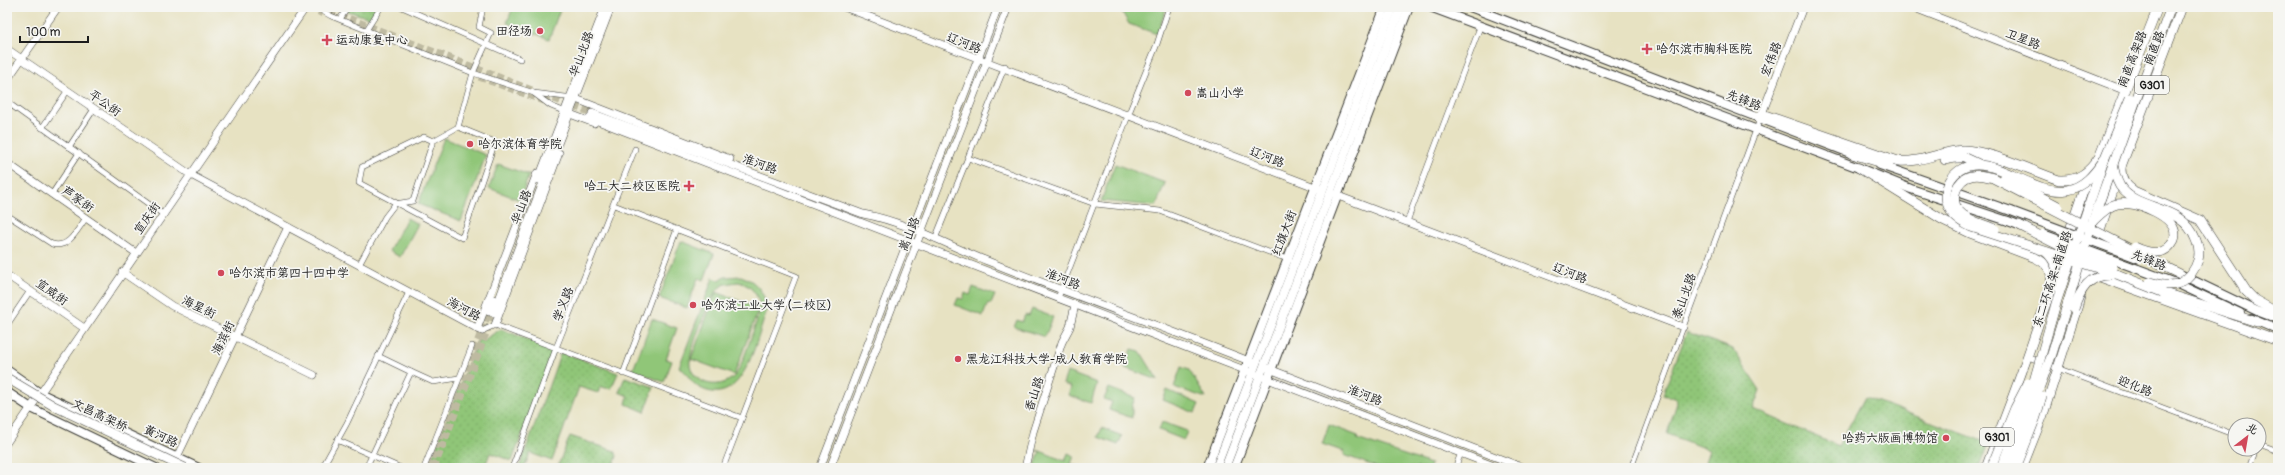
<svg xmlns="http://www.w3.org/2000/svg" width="2285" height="475" font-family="Pangolin,'LXGW WenKai TC',sans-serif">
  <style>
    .green { fill: #90c678; stroke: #56714a; fill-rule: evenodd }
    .park { fill: url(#park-dots); stroke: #56714a }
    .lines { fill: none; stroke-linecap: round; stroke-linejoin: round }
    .secondary-tunnel { stroke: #bebaa1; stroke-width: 7; stroke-dasharray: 7 3.5; stroke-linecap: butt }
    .street-casing { stroke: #3a3a35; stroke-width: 6 }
    .secondary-casing { stroke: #3a3a35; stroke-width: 8 }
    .primary-casing { stroke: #3a3a35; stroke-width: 10 }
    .highway-casing { stroke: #3a3a35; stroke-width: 10 }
    .street { stroke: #fff; stroke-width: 5 }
    .secondary { stroke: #fff; stroke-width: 7 }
    .primary { stroke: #fff; stroke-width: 8 }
    .highway { stroke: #fff; stroke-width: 9 }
    .primary-bridge-casing { stroke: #3a3a35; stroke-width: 10; stroke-linecap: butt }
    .highway-bridge-casing { stroke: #3a3a35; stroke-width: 10; stroke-linecap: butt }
    .primary-bridge { stroke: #fff; stroke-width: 8 }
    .highway-bridge { stroke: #fff; stroke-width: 9 }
    .poi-dot { fill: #d1495b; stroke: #f6f6f2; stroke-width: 1.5 }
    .labels { text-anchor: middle; stroke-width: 3.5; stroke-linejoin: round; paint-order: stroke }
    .shield { fill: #f6f6f2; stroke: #5d5d5c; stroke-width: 1 }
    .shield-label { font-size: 11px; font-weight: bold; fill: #1c1c1c }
    .poi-label { font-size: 12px; fill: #1c1c1c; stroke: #f6f6f2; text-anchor: start }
    .street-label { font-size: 12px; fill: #1c1c1c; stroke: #f6f6f2 }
  </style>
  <defs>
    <pattern id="park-dots" width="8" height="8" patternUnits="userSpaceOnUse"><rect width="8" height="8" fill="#90c678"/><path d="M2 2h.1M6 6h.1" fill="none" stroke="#7caa67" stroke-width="1.8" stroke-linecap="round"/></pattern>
  </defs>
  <rect width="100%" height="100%" fill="#f6f6f2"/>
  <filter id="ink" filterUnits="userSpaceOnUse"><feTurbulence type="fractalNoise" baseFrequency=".025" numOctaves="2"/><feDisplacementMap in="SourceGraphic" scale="8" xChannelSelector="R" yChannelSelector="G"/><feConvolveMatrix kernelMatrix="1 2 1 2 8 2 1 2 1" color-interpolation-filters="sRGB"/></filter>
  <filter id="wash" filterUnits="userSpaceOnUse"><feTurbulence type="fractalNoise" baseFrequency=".012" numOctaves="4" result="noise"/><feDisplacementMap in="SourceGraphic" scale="16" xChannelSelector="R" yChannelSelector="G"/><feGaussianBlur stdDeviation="0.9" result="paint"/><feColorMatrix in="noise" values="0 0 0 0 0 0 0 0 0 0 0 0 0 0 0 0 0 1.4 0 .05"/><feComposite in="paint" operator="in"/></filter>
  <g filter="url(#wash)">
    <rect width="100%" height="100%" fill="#e7e2c2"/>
    <!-- green -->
    <g class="green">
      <polygon points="513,7 561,7 549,39 507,23"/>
      <polygon points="1119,7 1167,7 1157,34 1129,24"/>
      <polygon points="444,138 486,155 461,221 418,204"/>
      <polygon points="498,164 529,175 520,200 489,188"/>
      <polygon points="1115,164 1165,183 1156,206 1101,201"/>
      <polygon points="407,218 418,224 400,257 389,251"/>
      <polygon points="681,241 714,254 704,280 698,278 687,308 659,298"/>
      <path d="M741,276C758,282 767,295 766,313C756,341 743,410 700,388C690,383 687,371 679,367L713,278L719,280L725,277ZM739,282C753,286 760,297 760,311C755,325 743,364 736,374C723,391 694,386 690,365C688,353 710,296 719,288C724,283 732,283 739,282Z"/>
      <polygon points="973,287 995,295 991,304 988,303 983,316 955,305 958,298 963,299 965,293 970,295"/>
      <polygon points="716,292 759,308 734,375 691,359"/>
      <polygon points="1032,309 1053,317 1045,337 1014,327 1017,320 1022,322 1025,315 1029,316"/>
      <polygon points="652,319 677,328 666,359 672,361 664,382 633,370"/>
      <polygon points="1132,349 1140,351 1158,380 1125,368"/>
      <polygon points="1181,367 1189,370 1206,398 1174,387"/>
      <polygon points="1067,372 1097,383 1091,403 1068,395 1071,387 1063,384"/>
      <polygon points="1109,388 1135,398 1132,406 1132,418 1109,410 1112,402 1104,399"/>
      <polygon points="1167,390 1199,404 1195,413 1163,400"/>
      <polygon points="1162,422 1187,431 1184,440 1159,430"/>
      <polygon points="1329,425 1358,436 1357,439 1431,464 1430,468 1379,468 1344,455 1345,452 1322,444"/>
      <polygon points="1102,428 1122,436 1118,445 1098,437"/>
      <polygon points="1036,450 1040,451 1065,461 1068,453 1074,456 1071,464 1082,468 1034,468 1040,452"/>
    </g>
    <!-- park -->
    <g class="park">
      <polygon points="350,7 377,7 370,18 347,11"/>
      <polygon points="501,329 554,350 512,461 490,453 485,466 489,468 428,468 478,339 482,341"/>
      <polygon points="1687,332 1733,349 1760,390 1753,409 1838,446 1865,397 1988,443 1979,468 1720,468 1705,462 1709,450 1667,434 1677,403 1676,399 1663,394"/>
      <polygon points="561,352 618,373 611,389 601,387 598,393 579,387 552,461 530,453 524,468 519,468"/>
      <polygon points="625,377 654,387 645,412 626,404 628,396 619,392"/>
      <polygon points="570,436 615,451 617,456 613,468 557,468"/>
    </g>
  </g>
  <g filter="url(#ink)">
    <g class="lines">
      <!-- secondary-tunnel -->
      <g class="secondary-tunnel">
        <polyline points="309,7 323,14"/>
        <polyline points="320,7 534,91"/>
        <polyline points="479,77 544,101"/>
        <polyline points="544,95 592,113"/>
        <polyline points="428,468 489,312"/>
        <polyline points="434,468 494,313"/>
      </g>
      <!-- street casing -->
      <g class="street-casing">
        <g id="street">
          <polyline points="315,7 331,16 473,73 534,93 573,98"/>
          <polyline points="402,7 520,59"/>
          <polyline points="340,19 348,7"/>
          <polyline points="367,29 381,7"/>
          <polyline points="535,94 551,106 568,113"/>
          <polyline points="7,102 164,215"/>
          <polyline points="1129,113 1157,44 1169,7"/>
          <polyline points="42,128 68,90"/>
          <polyline points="433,141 424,137 362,167 359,183 462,238 495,142 458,127"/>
          <polyline points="69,147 94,109"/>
          <polyline points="968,158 1095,204 1160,211 1290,260"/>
          <polyline points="52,194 79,153"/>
          <polyline points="614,205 796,276 723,468"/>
          <path d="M7,215L52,244C69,249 77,230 86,218"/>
          <polyline points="1408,219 1480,27"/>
          <polyline points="935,239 1005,66"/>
          <polyline points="359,265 385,217 395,204 413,201 433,141 458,127 473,73 491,33 479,27 483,7"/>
          <polyline points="1058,298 1128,116"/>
          <polyline points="7,325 30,291"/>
          <polyline points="482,331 495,325 742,418"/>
          <polyline points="2028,357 2235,435"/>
          <polyline points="411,372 433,382 459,378"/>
          <polyline points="623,374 677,229"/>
          <polyline points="337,440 401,468"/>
          <polyline points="2259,444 2278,451"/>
          <polyline points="322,468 347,423 409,292"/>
          <polyline points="366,468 411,372 378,356"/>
          <polyline points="424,468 472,346"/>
          <polyline points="512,468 556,348 635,149"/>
          <polyline points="1455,468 1461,453"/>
          <polyline points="1631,468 1760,119"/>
          <polyline points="2249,468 2256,449"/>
        </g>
      </g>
      <!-- secondary casing -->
      <g class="secondary-casing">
        <g id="secondary">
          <polyline points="844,7 1320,189"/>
          <polyline points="1912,7 2126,91"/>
          <polyline points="7,49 191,175 482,331"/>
          <polyline points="7,80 58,7"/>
          <polyline points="576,99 730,159"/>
          <path d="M592,113L863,214C907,222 949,246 990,262C1077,297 1166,328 1254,363"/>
          <polyline points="570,114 594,123"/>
          <polyline points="590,118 1499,468"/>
          <polyline points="1760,119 1803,7"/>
          <polyline points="7,163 136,253"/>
          <polyline points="538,180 605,7"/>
          <polyline points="1333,194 1683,327"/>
          <polyline points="122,272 172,306 314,375"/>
          <polyline points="7,275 84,328"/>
          <polyline points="489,312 494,299"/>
          <path d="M494,313C531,210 572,109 611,7"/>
          <polyline points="495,325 559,153"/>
          <polyline points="477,329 537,173"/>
          <polyline points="1267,368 1524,468"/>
          <polyline points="7,442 306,7"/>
          <polyline points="177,457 288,227"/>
          <polyline points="820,468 998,7"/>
          <polyline points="830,468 1008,7"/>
          <polyline points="1025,468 1033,432 1062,342 1070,327 1075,305"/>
        </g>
      </g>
      <!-- primary casing -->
      <g class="primary-casing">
        <g id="primary">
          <polyline points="1430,7 1859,168 1911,189 2008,221"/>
          <polyline points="1470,7 1858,156"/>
          <polyline points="1880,165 2011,211"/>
          <polyline points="2138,269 2176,283 2240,313"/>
          <polyline points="2182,275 2257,311 2278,319"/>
          <polyline points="2252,319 2278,330"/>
          <polyline points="7,370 40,393 199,468"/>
          <polyline points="7,392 31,408 156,468"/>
          <polyline points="1207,468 1385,7"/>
          <polyline points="1216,468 1393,7"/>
          <polyline points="1225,468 1401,7"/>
          <polyline points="1234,468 1409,7"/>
        </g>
      </g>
      <!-- highway casing -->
      <g class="highway-casing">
        <g id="highway">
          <polyline points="2136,100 2171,7"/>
          <path d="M1762,114L1898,161C1920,163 1940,152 1962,150C1986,149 2035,172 2059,180C2079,181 2089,172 2100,156"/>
          <polyline points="1852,154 1889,165"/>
          <path d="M1945,160C1965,155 1980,159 1998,165"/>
          <polyline points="2098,160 2158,7"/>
          <path d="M1859,168L1943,220L1970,233L2036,258C2043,262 2050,266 2051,275C2053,289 2045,306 2040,319C2024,370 2004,418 1986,468"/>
          <path d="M2121,168C2121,179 2125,185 2134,191L2200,220L2247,292"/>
          <polyline points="2063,250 2083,192 2090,177"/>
          <polyline points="2140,254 2180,274"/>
          <polyline points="2058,265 2086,272 2278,341"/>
          <polyline points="2244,289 2255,300 2278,313"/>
          <polyline points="2162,292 2257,322"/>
          <polyline points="2022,468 2043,415 2078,305 2086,272 2122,164 2182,7"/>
        </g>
      </g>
      <!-- street -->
      <use href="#street" class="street"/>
      <!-- secondary -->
      <use href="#secondary" class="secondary"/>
      <!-- primary -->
      <use href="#primary" class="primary"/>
      <!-- highway -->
      <use href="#highway" class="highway"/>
      <!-- primary-bridge casing -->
      <g class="primary-bridge-casing">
        <g id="primary-bridge">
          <polyline points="2011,211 2140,259"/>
          <polyline points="2008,221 2024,227"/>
          <polyline points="2043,234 2138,269"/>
        </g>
      </g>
      <!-- highway-bridge casing -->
      <g class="highway-bridge-casing">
        <g id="highway-bridge">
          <polyline points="1964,157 1979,164"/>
          <path d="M2104,160C2094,174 2084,187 2067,190C2038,195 2006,165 1977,165C1952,165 1937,193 1952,213C1956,220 1964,223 1971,227L2119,275L2162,292"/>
          <path d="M2113,164C2115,173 2116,183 2123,190C2143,212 2182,204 2196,240C2199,247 2200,253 2198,260C2195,270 2189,278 2180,283C2170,287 2160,285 2150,282"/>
          <polyline points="2004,177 2058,206"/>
          <path d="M2094,220C2100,214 2108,206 2117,204C2135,200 2182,217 2174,240C2165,257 2150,254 2135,247"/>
          <polyline points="2019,225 2064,248 2112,267"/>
          <path d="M1995,229C1984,224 1967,221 1959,211C1949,199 1957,179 1971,176C1979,174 1985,176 1993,178L2140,254"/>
          <path d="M2046,252C2057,262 2059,274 2058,288"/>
          <path d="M2074,309C2080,290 2089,274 2112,275"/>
          <polyline points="7,378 54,406 185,468"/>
          <polyline points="1991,468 2015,408 2028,383"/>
          <polyline points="2001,468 2034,381 2057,300 2104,160 2130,98"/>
          <polyline points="2009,468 2052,354 2093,220 2136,100"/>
          <polyline points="2016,468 2036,417 2042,396"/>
        </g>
      </g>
      <!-- primary-bridge -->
      <use href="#primary-bridge" class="primary-bridge"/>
      <!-- highway-bridge -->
      <use href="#highway-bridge" class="highway-bridge"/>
    </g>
  </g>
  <!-- markers -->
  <g class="poi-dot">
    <circle cx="540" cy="31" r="4"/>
    <path d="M325 34h4v4h4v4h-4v4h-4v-4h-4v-4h4z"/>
    <path d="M1645 43h4v4h4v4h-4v4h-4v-4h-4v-4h4z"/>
    <circle cx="1188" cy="93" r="4"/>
    <circle cx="470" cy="144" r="4"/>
    <path d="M687 180h4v4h4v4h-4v4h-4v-4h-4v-4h4z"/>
    <circle cx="221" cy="273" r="4"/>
    <circle cx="693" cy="305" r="4"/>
    <circle cx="958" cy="359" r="4"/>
    <circle cx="1946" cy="438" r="4"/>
  </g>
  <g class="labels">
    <!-- shield labels -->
    <g class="shield">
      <rect x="2135" y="76" width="34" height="18" rx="3"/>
      <rect x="1980" y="428" width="34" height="18" rx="3"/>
    </g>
    <g class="shield-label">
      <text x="2152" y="89">G301</text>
      <text x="1997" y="441">G301</text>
    </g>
    <!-- poi labels -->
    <g class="poi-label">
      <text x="532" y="35" text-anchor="end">田径场</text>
      <text x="336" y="44">运动康复中心</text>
      <text x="1656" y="53">哈尔滨市胸科医院</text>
      <text x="1196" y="97">嵩山小学</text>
      <text x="478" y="148">哈尔滨体育学院</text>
      <text x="680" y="190" text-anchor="end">哈工大二校区医院</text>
      <text x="229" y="277">哈尔滨市第四十四中学</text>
      <text x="701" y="309">哈尔滨工业大学 (二校区)</text>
      <text x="966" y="363">黑龙江科技大学-成人教育学院</text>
      <text x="1938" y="442" text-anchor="end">哈药六版画博物馆</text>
    </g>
    <!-- street labels -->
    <g class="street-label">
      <text transform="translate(2023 39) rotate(21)" y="4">卫星路</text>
      <text transform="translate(964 43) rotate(21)" y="4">辽河路</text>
      <text transform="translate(2154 48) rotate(-69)" y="4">南直路</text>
      <text transform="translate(581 54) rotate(-69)" y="4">华山北路</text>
      <text transform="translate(1771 59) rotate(-69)" y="4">宏伟路</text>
      <text transform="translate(2132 59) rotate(-69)" y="4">南直高架路</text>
      <text transform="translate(1744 100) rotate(21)" y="4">先锋路</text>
      <text transform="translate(105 103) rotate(35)" y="4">平公街</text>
      <text transform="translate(1267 157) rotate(21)" y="4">辽河路</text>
      <text transform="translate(760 164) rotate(20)" y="4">淮河路</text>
      <text transform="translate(78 199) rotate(35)" y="4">芦家街</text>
      <text transform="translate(521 207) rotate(-69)" y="4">华山路</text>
      <text transform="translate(147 218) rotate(-55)" y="4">宣庆街</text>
      <text transform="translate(1284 233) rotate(-69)" y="4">红旗大街</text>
      <text transform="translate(909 234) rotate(-68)" y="4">嵩山路</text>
      <text transform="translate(2149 260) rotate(21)" y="4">先锋路</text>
      <text transform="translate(1570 273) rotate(21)" y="4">辽河路</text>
      <text transform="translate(1063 279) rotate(21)" y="4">淮河路</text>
      <text transform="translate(2052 279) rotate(-72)" y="4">东二环高架-南直路</text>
      <text transform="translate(52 292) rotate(35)" y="4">宣威街</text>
      <text transform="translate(1684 296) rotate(-70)" y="4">泰山北路</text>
      <text transform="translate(563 304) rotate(-68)" y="4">学义路</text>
      <text transform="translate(199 307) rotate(26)" y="4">海星街</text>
      <text transform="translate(464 309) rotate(28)" y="4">海河路</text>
      <text transform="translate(223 338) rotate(-64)" y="4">海滨街</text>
      <text transform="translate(2135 386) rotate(21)" y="4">迎化路</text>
      <text transform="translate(1034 394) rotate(-72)" y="4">香山路</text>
      <text transform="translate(1365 395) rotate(21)" y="4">淮河路</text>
      <text transform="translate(100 415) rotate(25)" y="4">文昌高架桥</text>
      <text transform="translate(161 436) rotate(25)" y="4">黄河路</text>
    </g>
  </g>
  <!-- margin -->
  <rect width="2285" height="475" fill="none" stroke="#f6f6f2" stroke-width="24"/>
  <!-- north arrow -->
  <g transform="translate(2247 437) rotate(31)"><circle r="19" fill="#f6f6f2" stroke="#9f9f9c"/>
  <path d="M0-3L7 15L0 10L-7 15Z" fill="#d1495b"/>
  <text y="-6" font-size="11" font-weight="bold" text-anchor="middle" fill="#1c1c1c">北</text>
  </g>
  <!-- scale -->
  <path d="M20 36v6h68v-6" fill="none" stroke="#1c1c1c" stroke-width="2"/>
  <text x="26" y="36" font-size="12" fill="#1c1c1c" stroke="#f6f6f2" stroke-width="3" paint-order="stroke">100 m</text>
</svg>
